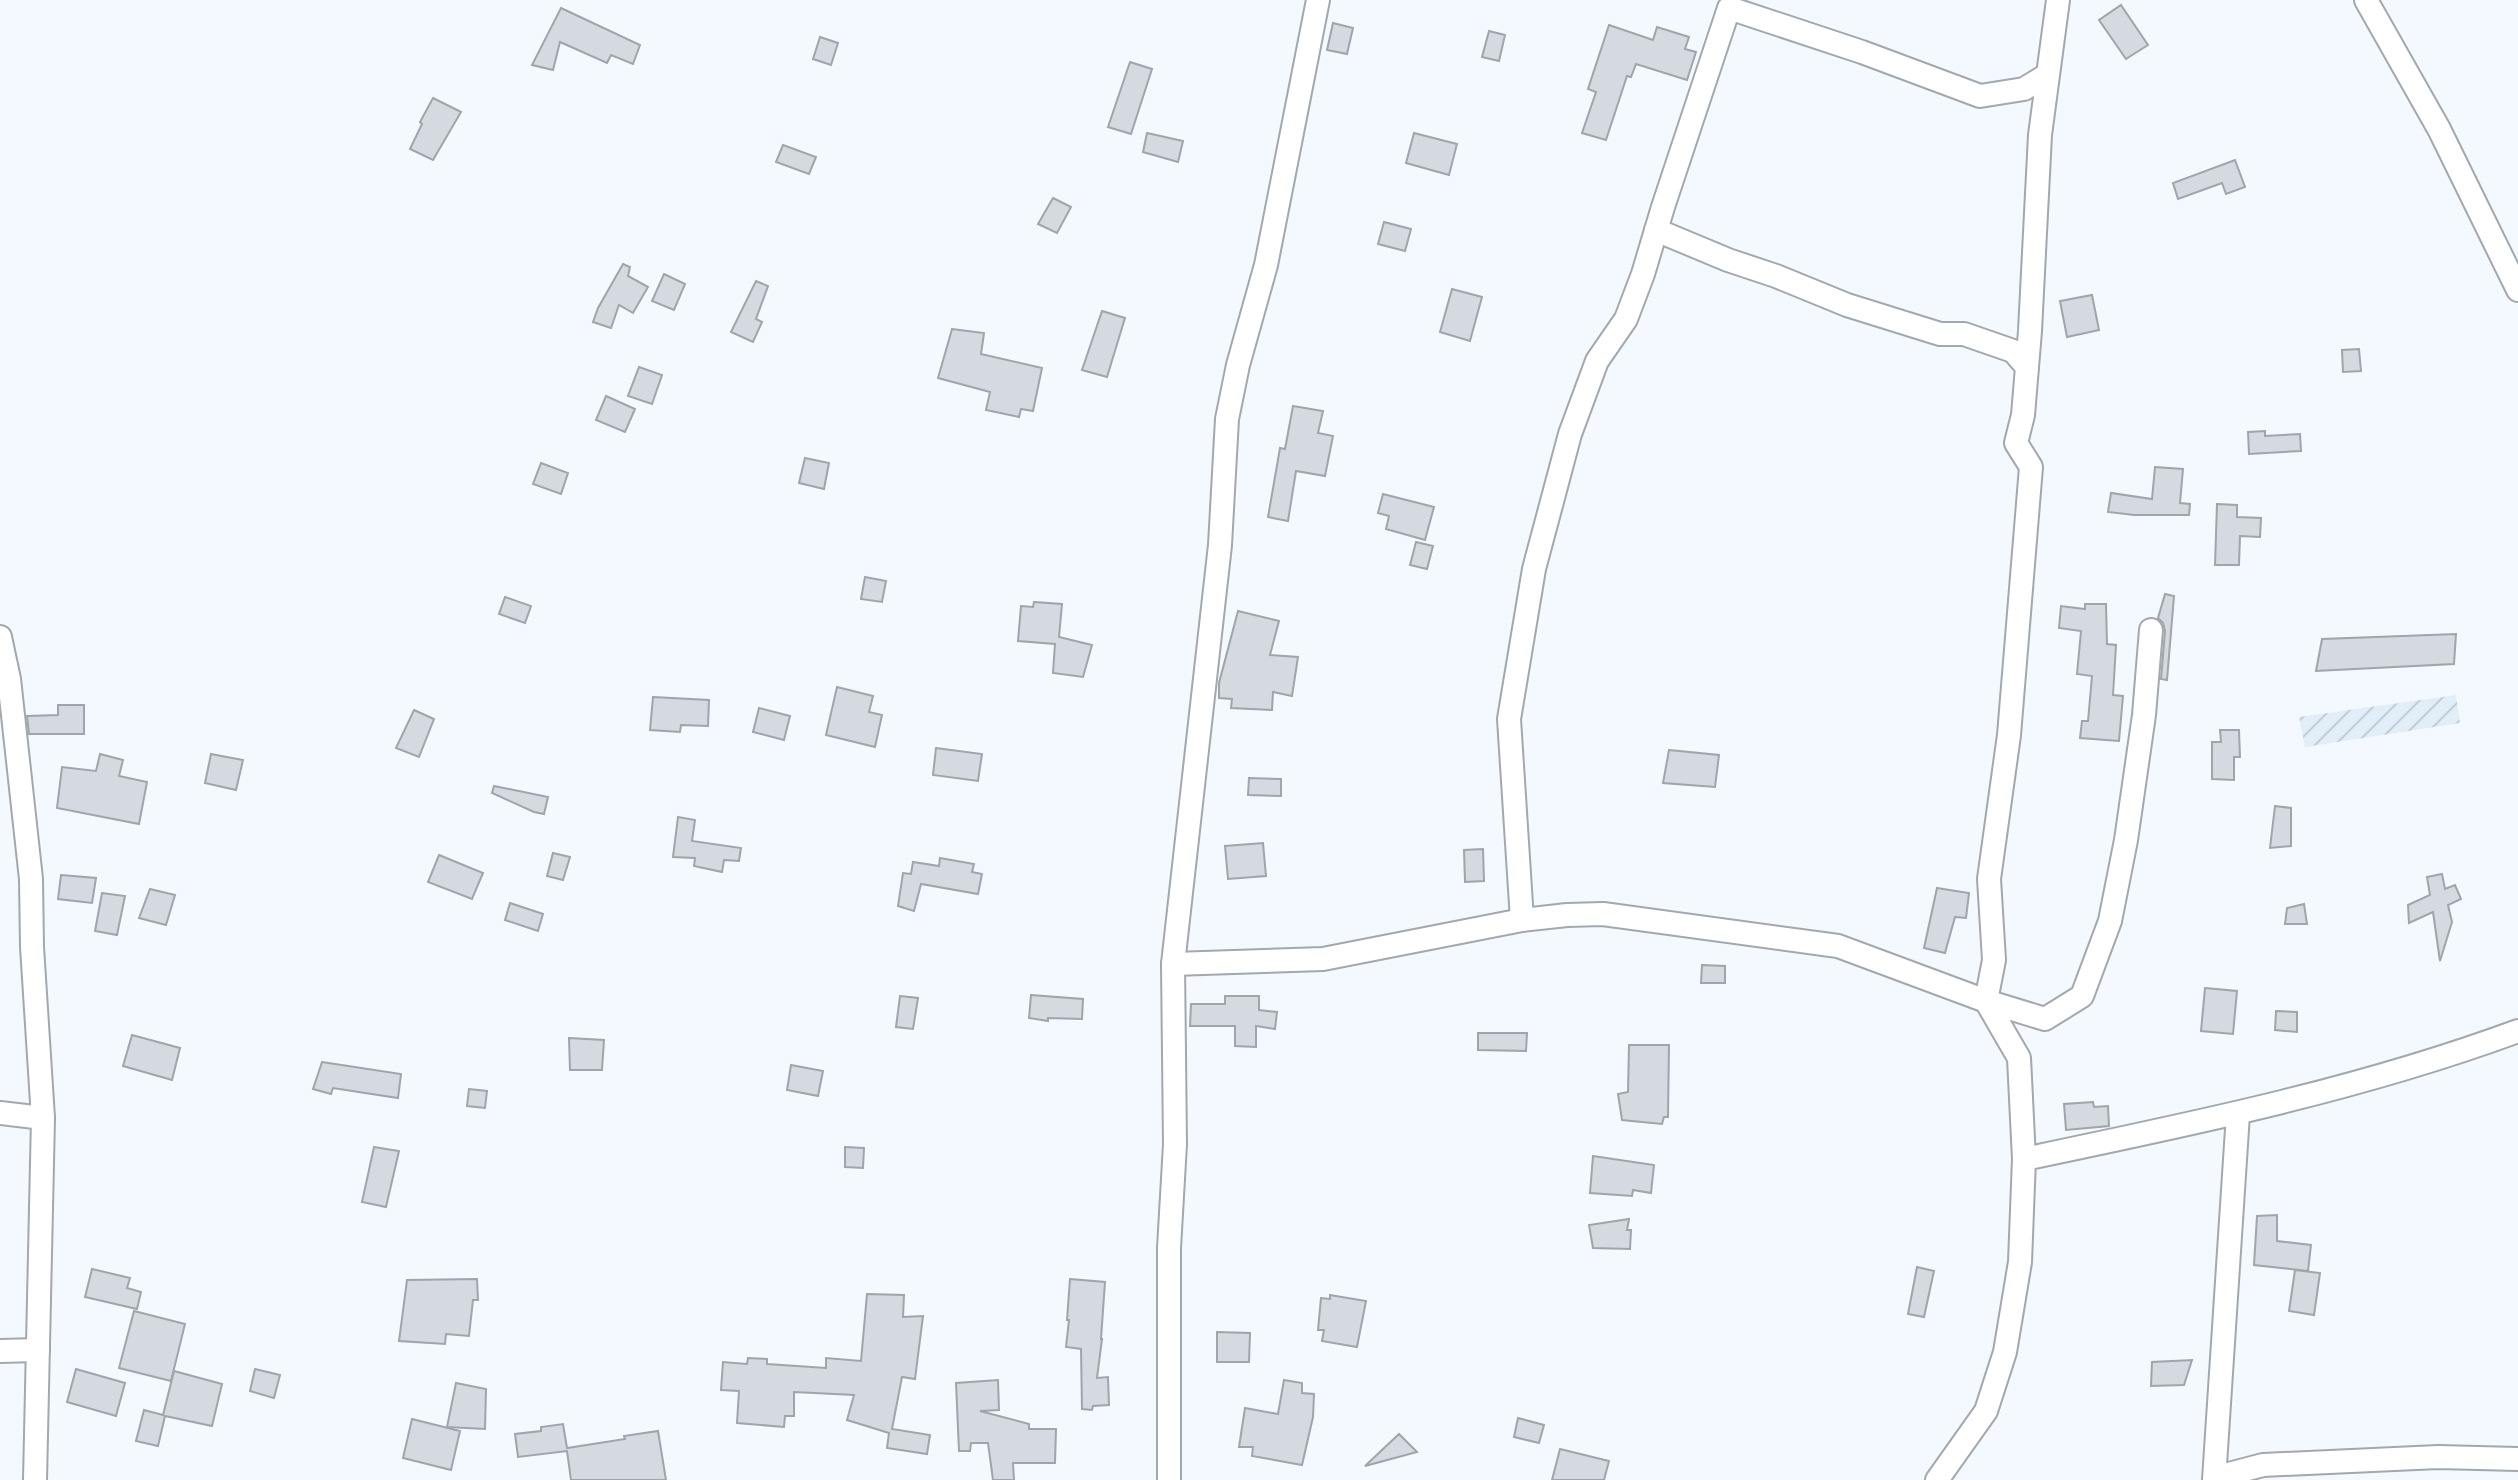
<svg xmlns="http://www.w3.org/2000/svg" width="2518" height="1480" font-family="Roboto,sans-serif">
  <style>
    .industrial { fill: url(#industrial-furrows) }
    .building { fill: #d4dadf; stroke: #9fa5aa; stroke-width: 2 }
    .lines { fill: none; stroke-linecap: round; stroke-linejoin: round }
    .minor-casing { stroke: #a2a8ad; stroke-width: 26 }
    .minor { stroke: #fff; stroke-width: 22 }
  </style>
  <defs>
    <pattern id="industrial-furrows" width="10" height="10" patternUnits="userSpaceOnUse" patternTransform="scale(2)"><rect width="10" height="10" fill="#e1eef8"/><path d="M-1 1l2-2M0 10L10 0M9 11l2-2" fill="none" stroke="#c2cdd5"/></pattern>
  </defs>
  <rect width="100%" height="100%" fill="#f3f9ff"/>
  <!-- industrial -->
  <polygon class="industrial" points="2456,695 2460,723 2305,747 2299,717"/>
  <!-- building -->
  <g class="building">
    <polygon points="2121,5 2148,45 2126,59 2099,20"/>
    <polygon points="561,8 640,45 633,64 611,55 607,63 560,42 553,70 532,65"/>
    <polygon points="1333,23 1353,28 1347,54 1327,50"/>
    <polygon points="1609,25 1653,40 1657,27 1689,37 1685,49 1696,52 1687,80 1636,64 1631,77 1627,76 1606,140 1582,133 1596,92 1588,89"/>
    <polygon points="1489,31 1505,35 1499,61 1482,57"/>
    <polygon points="820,37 838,43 831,65 813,59"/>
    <polygon points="1130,62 1152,69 1131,134 1108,127"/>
    <polygon points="433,98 461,112 433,160 410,149 422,124 420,122"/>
    <polygon points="1147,133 1183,141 1178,162 1143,152"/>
    <polygon points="1414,133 1457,144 1449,175 1406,163"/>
    <polygon points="783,145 816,157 809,174 776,162"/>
    <polygon points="2235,160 2245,187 2226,194 2222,183 2178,199 2173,183"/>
    <polygon points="1053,198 1071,207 1057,233 1038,224"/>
    <polygon points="1384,222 1411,229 1405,251 1378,244"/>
    <polygon points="623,264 630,267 628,276 648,287 633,313 619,305 611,328 593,322 598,308"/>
    <polygon points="664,274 685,284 674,310 652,301"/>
    <polygon points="756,281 768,286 756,319 762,322 753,342 731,332"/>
    <polygon points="1452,289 1482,297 1470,341 1440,332"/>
    <polygon points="2092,295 2099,330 2067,337 2060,301"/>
    <polygon points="1102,311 1125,318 1107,377 1082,370"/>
    <polygon points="952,329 984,333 981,354 1042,368 1033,411 1021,409 1019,417 986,410 990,392 938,378"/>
    <polygon points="2359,349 2361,371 2343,372 2342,350"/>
    <polygon points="639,367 662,375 652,404 628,396"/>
    <polygon points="606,396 635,409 625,432 596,420"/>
    <polygon points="1293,406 1323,411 1318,433 1333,436 1325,476 1296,471 1288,521 1268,517 1280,448 1285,449"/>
    <polygon points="2265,431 2265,436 2300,434 2301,451 2249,454 2248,432"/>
    <polygon points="805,458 829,463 824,489 799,483"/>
    <polygon points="541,463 568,473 561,494 533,484"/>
    <polygon points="2155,467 2183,469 2180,503 2190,504 2189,515 2134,515 2108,512 2111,493 2152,499"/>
    <polygon points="1383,494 1434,507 1425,540 1386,529 1389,516 1378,513"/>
    <polygon points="2217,504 2237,505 2237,517 2261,518 2260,537 2240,536 2239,565 2215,565"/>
    <polygon points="1416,542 1433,546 1427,569 1410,565"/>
    <polygon points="865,577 886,581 882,602 861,599"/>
    <polygon points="2165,594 2174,596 2167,680 2161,679 2165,631 2163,623 2158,618"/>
    <polygon points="505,597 531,606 525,623 499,614"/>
    <polygon points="1034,602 1062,604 1059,637 1092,645 1083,677 1053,673 1055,644 1018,641 1021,606 1033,607"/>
    <polygon points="2085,604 2106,604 2107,644 2116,645 2113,695 2123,696 2119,741 2080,738 2082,721 2088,721 2092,676 2077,674 2081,631 2059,628 2061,606 2085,609"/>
    <polygon points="1238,611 1279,621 1270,655 1298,657 1292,696 1273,692 1272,710 1231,708 1232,699 1219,698 1219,683"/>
    <polygon points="2456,634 2454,664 2316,671 2322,639"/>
    <polygon points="837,687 873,696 869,712 882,715 875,747 826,735"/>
    <polygon points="653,697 709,700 708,726 681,725 680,732 650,730"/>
    <polygon points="58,705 84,705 84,734 29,734 27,716 58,715"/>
    <polygon points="759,708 790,716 784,740 753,732"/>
    <polygon points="414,710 434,719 419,757 396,748"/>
    <polygon points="2220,730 2239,730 2240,757 2234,757 2234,780 2212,779 2212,742 2221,742"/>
    <polygon points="936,748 982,754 978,781 933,775"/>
    <polygon points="1669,750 1719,755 1715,787 1663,783"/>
    <polygon points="100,754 123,760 119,776 147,782 139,824 57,808 62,767 96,771"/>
    <polygon points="211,754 243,760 236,790 205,783"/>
    <polygon points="1249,778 1281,779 1281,796 1248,795"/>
    <polygon points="494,786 548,797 544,814 534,812 492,793"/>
    <polygon points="2275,806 2291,808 2291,846 2270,848"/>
    <polygon points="678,817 695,820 692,841 741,848 739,861 724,860 722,872 694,866 695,858 673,857"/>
    <polygon points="1263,843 1266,876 1228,879 1225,846"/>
    <polygon points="1483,849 1484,881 1465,882 1464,850"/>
    <polygon points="553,853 570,857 563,880 547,876"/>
    <polygon points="439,855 483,873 472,899 428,882"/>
    <polygon points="940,858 974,864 972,872 982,874 978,894 921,884 914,911 898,906 903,873 911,874 913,862 939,866"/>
    <polygon points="2442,874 2445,889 2455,885 2461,899 2448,905 2452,922 2440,961 2433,912 2409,923 2408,905 2430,895 2427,877"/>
    <polygon points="61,875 96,878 92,903 58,899"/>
    <polygon points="1937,888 1969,893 1966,918 1955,917 1945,953 1924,948"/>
    <polygon points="150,889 175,895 166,925 139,918"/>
    <polygon points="102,893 125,896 117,935 95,931"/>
    <polygon points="510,903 543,914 538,931 505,920"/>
    <polygon points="2304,904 2307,924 2285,924 2287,908"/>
    <polygon points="1702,965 1725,966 1725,983 1701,983"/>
    <polygon points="2205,988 2237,991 2233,1034 2201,1031"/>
    <polygon points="1031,995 1083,999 1082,1019 1048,1018 1048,1021 1029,1018"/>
    <polygon points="900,996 918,998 913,1029 896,1027"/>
    <polygon points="1225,996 1259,996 1259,1010 1277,1012 1275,1029 1256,1026 1256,1047 1235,1046 1235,1026 1190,1026 1191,1004 1225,1004"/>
    <polygon points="2276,1011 2297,1012 2297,1032 2275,1030"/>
    <polygon points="1478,1033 1527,1033 1526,1051 1478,1050"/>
    <polygon points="132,1035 180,1048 172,1080 123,1066"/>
    <polygon points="569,1038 604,1040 602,1070 570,1070"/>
    <polygon points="1629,1045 1669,1045 1668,1117 1664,1117 1662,1124 1622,1120 1618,1094 1628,1092"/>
    <polygon points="322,1062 401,1074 398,1098 333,1088 331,1094 313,1089"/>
    <polygon points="791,1065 823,1071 818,1096 787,1090"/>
    <polygon points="469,1089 487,1091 485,1108 467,1106"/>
    <polygon points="2093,1102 2094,1107 2108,1106 2109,1126 2066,1130 2064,1104"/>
    <polygon points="374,1147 399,1151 386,1207 362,1202"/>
    <polygon points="845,1147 864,1148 863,1168 845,1167"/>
    <polygon points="1593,1156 1654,1165 1651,1193 1633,1190 1632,1196 1590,1193"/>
    <polygon points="2277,1215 2277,1241 2311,1245 2308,1271 2254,1265 2257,1216"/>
    <polygon points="1629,1219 1627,1230 1631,1230 1630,1249 1593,1248 1589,1225"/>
    <polygon points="1917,1267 1934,1271 1924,1317 1908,1314"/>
    <polygon points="92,1269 130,1278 127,1288 141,1292 137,1309 85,1297"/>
    <polygon points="2295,1270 2320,1273 2314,1315 2289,1311"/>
    <polygon points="477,1279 478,1300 473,1300 469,1336 446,1334 445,1344 399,1341 407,1280"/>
    <polygon points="1070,1279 1105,1282 1101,1339 1102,1339 1097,1378 1108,1377 1109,1405 1093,1406 1092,1410 1082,1409 1081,1349 1066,1347 1069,1320 1067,1320"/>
    <polygon points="867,1294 904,1295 903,1317 923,1316 915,1379 902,1377 892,1429 930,1435 927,1454 887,1448 889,1433 847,1420 854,1395 794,1392 794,1416 785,1416 784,1427 737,1423 739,1391 721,1390 723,1362 747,1364 748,1358 767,1359 767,1364 826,1368 826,1358 861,1361"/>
    <polygon points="1330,1295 1366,1301 1357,1347 1322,1341 1324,1330 1318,1330 1321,1298 1330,1299"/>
    <polygon points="134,1311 185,1324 171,1381 119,1368"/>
    <polygon points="1217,1332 1250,1333 1249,1362 1217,1362"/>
    <polygon points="2192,1360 2184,1385 2151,1386 2152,1362"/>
    <polygon points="76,1369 125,1383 116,1416 67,1402"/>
    <polygon points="255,1369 280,1375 274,1398 250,1391"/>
    <polygon points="174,1371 222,1384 212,1426 165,1416 158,1446 136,1441 144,1410 163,1415"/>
    <polygon points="998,1380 999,1410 980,1411 1029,1424 1029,1429 1056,1429 1055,1463 1013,1463 1014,1480 993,1480 988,1443 971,1443 970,1451 959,1451 956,1383"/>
    <polygon points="1284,1380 1302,1383 1302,1393 1314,1394 1313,1417 1302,1465 1252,1456 1253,1447 1239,1447 1245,1408 1278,1414"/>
    <polygon points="456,1383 486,1389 485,1429 447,1427"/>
    <polygon points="1518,1418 1544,1425 1539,1443 1514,1437"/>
    <polygon points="412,1419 460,1431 451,1470 403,1458"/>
    <polygon points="563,1424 567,1448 625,1439 624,1436 658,1431 666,1480 571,1480 567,1451 518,1457 515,1434 541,1431 541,1427"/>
    <polygon points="1399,1434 1417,1452 1365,1466"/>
    <polygon points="1560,1449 1609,1461 1604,1480 1552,1480"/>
  </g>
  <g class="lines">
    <!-- minor casing -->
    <g class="minor-casing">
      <g id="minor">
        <polyline points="2366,0 2439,129 2518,290"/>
        <polyline points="1656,230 1728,260 1776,276 1847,305 1940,334 1964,334 2013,351 2027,367"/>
        <polyline points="0,637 9,679 31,879 32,947 43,1118 35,1480"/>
        <polyline points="1522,920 1509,719 1534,569 1570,434 1597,361 1626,319 1643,274 1663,207 1729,8 1862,52 1980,96 2024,89 2047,75"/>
        <polyline points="1173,964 1323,959 1522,920 1567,915 1603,914 1838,946 1986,1001 1994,960 1989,879 2009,735 2031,467 2016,443 2023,415 2030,331 2040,135 2058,0"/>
        <polyline points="0,1113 43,1118"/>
        <path d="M2024,1159C2191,1124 2358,1090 2518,1031"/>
        <polyline points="0,1351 38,1350"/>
        <polyline points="1169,1480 1169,1248 1175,1144 1173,964 1220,545 1227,419 1238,365 1266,265 1318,0"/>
        <polyline points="1937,1480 1986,1411 2005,1352 2020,1262 2024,1159 2019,1058 1986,1001 2045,1019 2082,996 2110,921 2126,840 2144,715 2151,630"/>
        <polyline points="2214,1480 2238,1114"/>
        <polyline points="2222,1480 2229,1474 2263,1465 2438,1457 2518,1459"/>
      </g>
    </g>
    <!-- minor -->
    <use href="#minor" class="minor"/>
  </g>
</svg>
